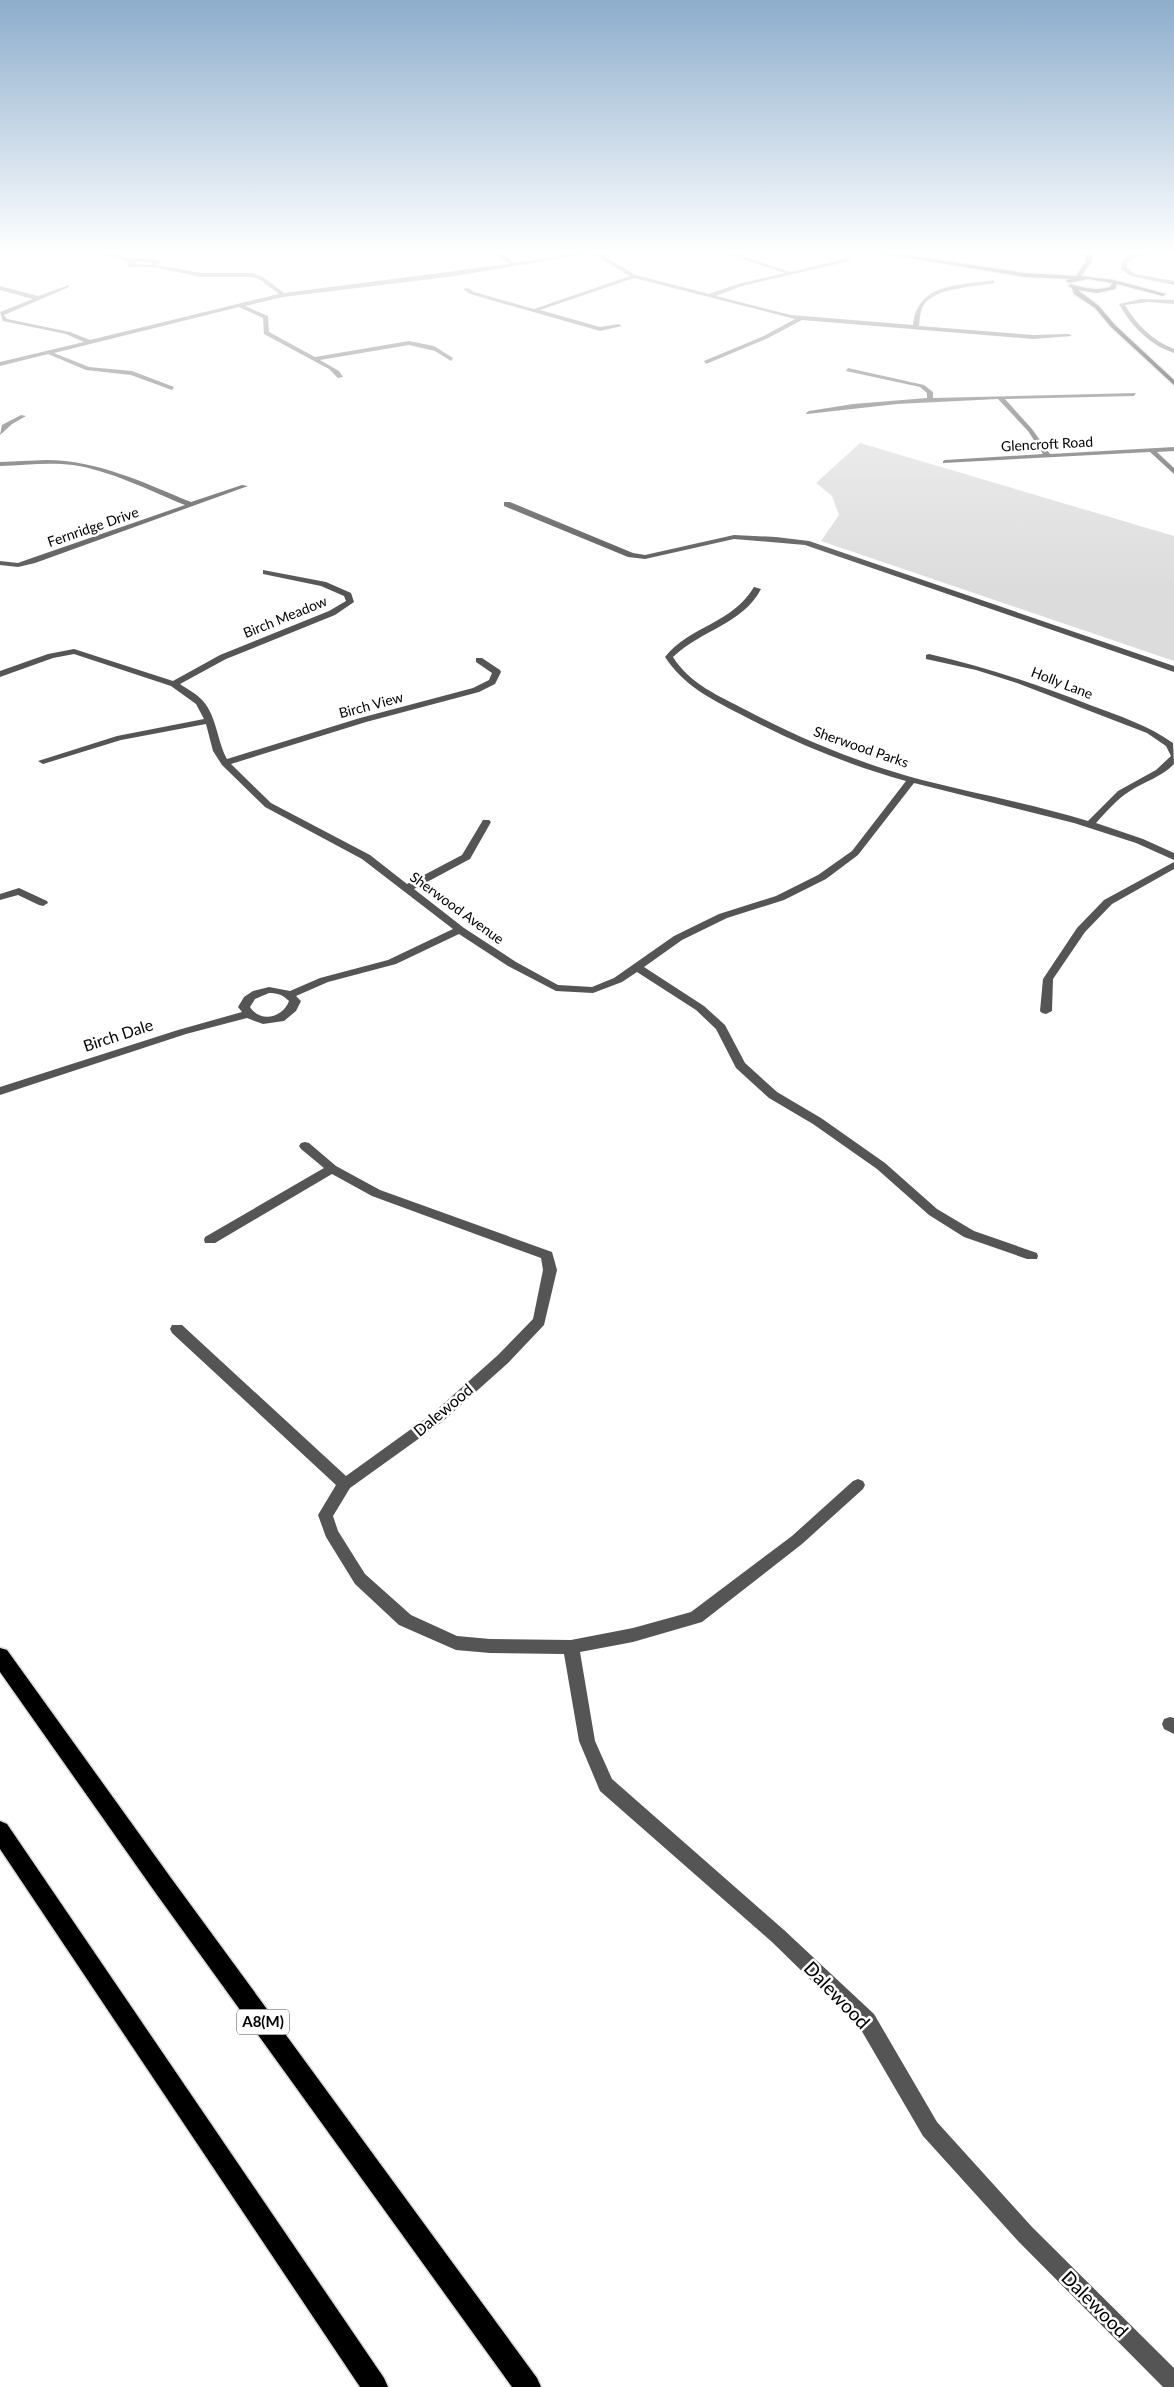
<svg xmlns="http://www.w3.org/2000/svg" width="1174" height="2387" font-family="Lato,sans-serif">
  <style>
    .green { fill: #dcdcdc }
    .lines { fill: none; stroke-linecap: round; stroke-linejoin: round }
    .major-casing { stroke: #dbdbdb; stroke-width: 3 }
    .highway-casing { stroke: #dbdbdb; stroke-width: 3 }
    .minor { fill: #555; fill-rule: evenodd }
    .major { fill: #000; fill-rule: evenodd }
    .highway { fill: #000; fill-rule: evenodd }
    .labels { text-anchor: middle; stroke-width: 5; stroke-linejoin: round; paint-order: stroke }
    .far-street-label { font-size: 14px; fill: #000; stroke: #fff }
    .shield { fill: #fff; stroke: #4c4c4c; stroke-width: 1 }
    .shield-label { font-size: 15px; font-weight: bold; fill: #000 }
    .street-label { font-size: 16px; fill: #000; stroke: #fff }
    .near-street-label { font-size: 19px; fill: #000; stroke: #fff }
  </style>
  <rect width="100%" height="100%" fill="#fff"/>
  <!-- green -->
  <polygon class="green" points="860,443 1174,536 1174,661 821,541 839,515 832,496 816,483"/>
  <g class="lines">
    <!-- major casing -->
    <g class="major-casing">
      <path id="major" d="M879,253H892L1025,273L1076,276L1086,261V253H1092V261L1081,276L1114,280L1166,294L1163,296L1117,284L1115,289L1097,293L1078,290L1099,306L1115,325L1174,380V385L1111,327L1095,308L1074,294L1072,288L1068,286L1071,284C1084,288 1097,291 1110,287L1112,283L1088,279L1069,283L1066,281L1069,279L1025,277Z"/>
    </g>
    <!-- highway casing -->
    <g class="highway-casing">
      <g id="highway">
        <polygon points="0,1648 7,1650 171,1878 537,2378 541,2387 512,2387 155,1892 0,1672"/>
        <polygon points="0,1821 7,1824 384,2378 388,2387 360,2387 0,1849"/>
      </g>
    </g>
    <!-- minor -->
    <g class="minor">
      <path d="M102,253C113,253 123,259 134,259C143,259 152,257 161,262L157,265L201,273H252L263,277L284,293L509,264L496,253H502L515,263L580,253H599L636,275L709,294L738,284L785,273L725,253H733L791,272L848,258L850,261L742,286L716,296L791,315L913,325C918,282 959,286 993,280L995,283C976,287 934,287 923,306C920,312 920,319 919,326L1033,335L1069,334L1072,336L1033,339L802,320L768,338L706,364L704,361L764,336L795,319L634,278L540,310L600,327L619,324L622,326L600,331L470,294L463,289L468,288L474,292L534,309L630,276L592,253L455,276L283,297L245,306L268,316L269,332L315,357L409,341L434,346L453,358L451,361L435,351L409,345L320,360L339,371L343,377L338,378L329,369L264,334L263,318L239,307L54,353L89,367L132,371L174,387L172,390L131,375L86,370L48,354L0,366V362L84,342L66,334L3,321L0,312L33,299L0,290V286L38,296L69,285V287L4,315L7,319L70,332L90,340L279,294L259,279L252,277H201L153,267H130L127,265L128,261ZM141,261L153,263L149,265L133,264Z"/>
      <polygon points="1141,253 1152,253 1132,258 1127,263 1127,268 1135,274 1174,281 1174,285 1131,276 1122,270 1121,263 1128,256"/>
      <path d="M1141,299L1174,300V304L1148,302L1125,305C1136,324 1153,341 1174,349V353C1150,345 1131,326 1119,304Z"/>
      <polygon points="848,368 924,385 933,392 933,398 1136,393 1134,396 1005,399 1032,429 1050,454 1174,447 1174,451 1157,452 1174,468 1174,474 1150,452 943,463 943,461 945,460 1043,454 1028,431 998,399 897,404 807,414 806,413 809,411 853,404 927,398 927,393 920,387 846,371"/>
      <polygon points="21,415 26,416 12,424 0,435 2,425"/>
      <path d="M46,460C98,460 144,483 191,502L242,485L248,486L35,563L18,567L0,565V561L18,563L29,559L185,505C148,490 112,471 73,465C49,462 24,465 0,466V462Z"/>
      <polygon points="504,502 510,502 633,553 645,555 734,535 776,537 809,541 1174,666 1174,672 805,545 734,539 645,559 628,557 504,506"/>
      <path d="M263,570L326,582L351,593L354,602L335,615L226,659L180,684C187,689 197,694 203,701C217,717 217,741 227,759L360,718L473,688L489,680L492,673L476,662V658H482L500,670L501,672L495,684L479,692L366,722L231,764L271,803L370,855L407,884L462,855L483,820H489L491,822L470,859L414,889L464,928L516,962L558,985L592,987L614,978L674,936L719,914L776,896L818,875L852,851L906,781C848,765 793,742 740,714C711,699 683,685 665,657C691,625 732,624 754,587L761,589C743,624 701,630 673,657C690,684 719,696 746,710C802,740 862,764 922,780C977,794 1033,804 1088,821L1118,791L1156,770L1171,756L1166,746L1147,733L1017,683L976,670L926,659V655L929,654C985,667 1037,684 1090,705C1119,716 1148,725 1173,743L1174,764C1162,777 1145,781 1130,791C1117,799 1106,812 1096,823L1143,839L1174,853V860L1136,843L1074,823L914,783L858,855L826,879L784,900L727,918L682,940L644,967L704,1006L725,1025L745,1063L777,1092L821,1118L885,1163L937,1209L974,1231L1037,1253L1038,1256L1037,1259H1027L964,1237L929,1215L877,1169L813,1124L769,1098L736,1068L716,1029L696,1010L637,972L622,982L593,993L556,991L508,966L459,934L396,964L328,982L296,996L301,1001L296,1011L284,1021L263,1024L247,1018L186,1034L0,1095V1087L178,1030L242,1012L238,1007L244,997L253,991L269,987L290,991L320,978L388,960L453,929L362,859L265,807L222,765L213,751L206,724L121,740L43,764L38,761L117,736L204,719L196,704L171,686L74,654L53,658L0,677V671L48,654L74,649L173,681L220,655L329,611L346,601L344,596L321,586L263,574ZM269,993C278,993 283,995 289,1001C283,1018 260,1023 250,1007L255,999Z"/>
      <polygon points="1174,862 1174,869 1112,904 1085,932 1053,979 1052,1011 1046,1014 1042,1013 1040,1011 1043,979 1077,928 1104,900"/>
      <polygon points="19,888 47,901 48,903 43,906 39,905 18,895 0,900 0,894"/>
      <polygon points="305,1142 309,1143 336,1166 380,1190 552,1252 557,1270 544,1325 508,1363 442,1422 350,1488 333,1516 338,1531 365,1574 411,1615 457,1636 490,1639 571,1640 633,1628 691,1612 792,1536 853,1481 858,1479 863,1481 865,1485 863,1489 802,1544 702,1622 633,1642 580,1652 595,1741 612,1779 784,1930 874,2014 937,2122 1032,2227 1174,2368 1174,2387 1163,2387 1018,2241 923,2136 860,2028 772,1942 600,1791 579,1741 564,1654 490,1653 456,1650 399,1625 355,1584 326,1537 318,1515 336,1485 172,1333 170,1329 172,1325 182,1325 346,1476 432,1414 498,1355 533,1319 543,1270 541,1258 372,1196 332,1174 215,1243 205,1243 204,1240 205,1237 324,1168 301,1149 299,1146 301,1143"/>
      <polygon points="1170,1717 1174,1718 1174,1734 1164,1729 1162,1724 1164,1719"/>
    </g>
    <!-- major -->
    <use href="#major" class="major"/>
    <!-- highway -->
    <use href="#highway" class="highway"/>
  </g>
  <!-- sky -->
  <linearGradient id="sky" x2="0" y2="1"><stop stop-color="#8cadcc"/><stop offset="0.43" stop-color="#fff"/><stop offset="1" stop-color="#fff" stop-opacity="0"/></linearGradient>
  <rect width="1174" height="587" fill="url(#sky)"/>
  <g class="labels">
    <!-- far-street labels -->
    <g class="far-street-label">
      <text transform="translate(1047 444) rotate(-3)" y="5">Glencroft Road</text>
      <text transform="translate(93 527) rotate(-19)" y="5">Fernridge Drive</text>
      <text transform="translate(285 617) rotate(-22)" y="5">Birch Meadow</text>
      <text transform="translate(1062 683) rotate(21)" y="5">Holly Lane</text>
      <text transform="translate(371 705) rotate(-15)" y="5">Birch View</text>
      <text transform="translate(861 747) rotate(19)" y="5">Sherwood Parks</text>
      <text transform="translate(457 908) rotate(36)" y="5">Sherwood Avenue</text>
    </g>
    <!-- shield labels -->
    <rect class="shield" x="237" y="2009.5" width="52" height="25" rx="4"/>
    <g class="shield-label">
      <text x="263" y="2027">A8(M)</text>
    </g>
    <!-- street labels -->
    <g class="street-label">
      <text transform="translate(118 1035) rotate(-18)" y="6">Birch Dale</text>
      <text transform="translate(443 1410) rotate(-40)" y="6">Dalewood</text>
    </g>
    <!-- near-street labels -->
    <g class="near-street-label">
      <text transform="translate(837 1995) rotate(46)" y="7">Dalewood</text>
      <text transform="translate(1095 2304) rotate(45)" y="7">Dalewood</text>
    </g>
  </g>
</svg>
